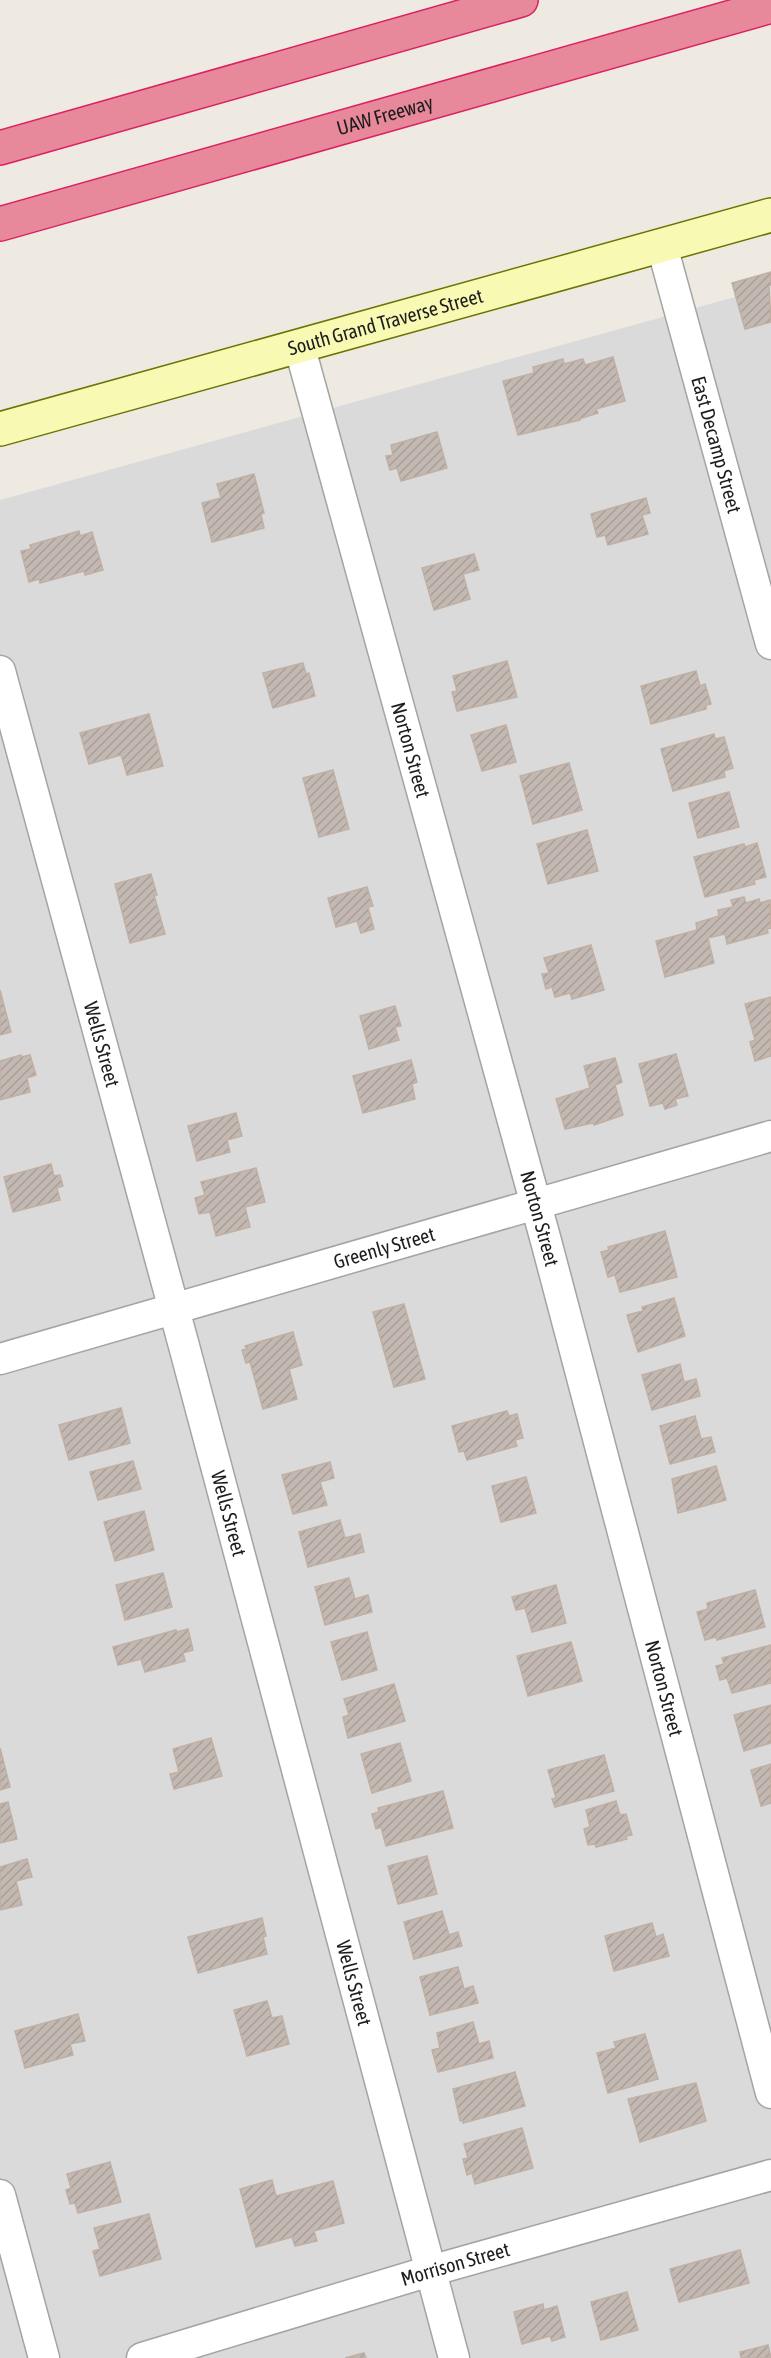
<svg xmlns="http://www.w3.org/2000/svg" width="771" height="2358" font-family="'Asap Condensed',sans-serif">
  <style>
    .residential { fill: #dbdada }
    .building { fill: url(#building-hatch); stroke: #c0b0a4; stroke-width: 1.5 }
    .lines { fill: none; stroke-linecap: round; stroke-linejoin: round }
    .minor-casing { stroke: #a4a4a4; stroke-width: 33 }
    .secondary-casing { stroke: #6a7503; stroke-width: 36 }
    .motorway-casing { stroke: #db2163; stroke-width: 36 }
    .minor { stroke: #fff; stroke-width: 30 }
    .secondary { stroke: #f8fab4; stroke-width: 33 }
    .motorway { stroke: #e8889b; stroke-width: 33 }
    .labels { text-anchor: middle; stroke-width: 5; stroke-linejoin: round; paint-order: stroke }
    .street-label { font-size: 20px; fill: #1d1d1d; stroke: #fff }
  </style>
  <defs>
    <pattern id="building-hatch" width="6" height="6" patternUnits="userSpaceOnUse" patternTransform="scale(1.5)"><rect width="6" height="6" fill="#c3b9b2"/><path d="M-1 1l2-2M0 6l6-6M5 7l2-2" fill="none" stroke="#a79f99"/></pattern>
  </defs>
  <rect width="100%" height="100%" fill="#eeeae2"/>
  <!-- residential -->
  <polygon class="residential" points="771,287 771,2358 0,2358 0,500"/>
  <!-- building -->
  <g class="building">
    <polygon points="771,272 771,285 769,286 771,322 745,329 732,283"/>
    <polygon points="613,357 625,401 596,409 598,413 579,419 580,420 518,435 503,381 534,373 533,367 563,359 564,364 583,359 585,365"/>
    <polygon points="437,432 447,468 401,481 397,468 390,470 386,456 393,455 391,445"/>
    <polygon points="254,474 264,513 261,514 264,528 212,542 202,503 221,498 217,484"/>
    <polygon points="646,498 650,513 642,515 648,534 608,545 605,535 597,537 591,514"/>
    <polygon points="79,531 80,536 92,532 103,570 85,575 84,571 40,583 39,579 29,582 21,551 31,549 30,545"/>
    <polygon points="474,554 479,570 463,574 470,599 434,610 422,568"/>
    <polygon points="507,661 517,697 457,711 452,692 457,691 453,676"/>
    <polygon points="303,663 306,674 309,673 315,696 273,708 263,673"/>
    <polygon points="696,671 700,686 705,684 711,704 706,705 706,709 651,724 641,686"/>
    <polygon points="149,714 163,766 127,775 121,755 89,764 80,733"/>
    <polygon points="506,725 516,762 482,771 471,735"/>
    <polygon points="714,734 715,739 724,737 733,768 724,771 725,777 673,791 661,749"/>
    <polygon points="569,763 582,810 533,824 520,776"/>
    <polygon points="333,770 349,829 319,837 303,778"/>
    <polygon points="729,792 739,827 698,838 689,803"/>
    <polygon points="587,830 598,871 548,884 537,844"/>
    <polygon points="757,843 766,877 754,880 755,884 705,897 694,857 744,844 745,847"/>
    <polygon points="151,874 157,895 154,895 165,934 130,943 115,884"/>
    <polygon points="367,887 373,906 368,907 374,929 361,933 357,921 336,927 328,898"/>
    <polygon points="744,897 746,903 759,899 760,903 770,900 771,928 767,929 768,933 727,944 725,934 708,938 714,963 665,977 656,941 697,930 696,923 719,916 718,910 733,907 731,900"/>
    <polygon points="591,945 604,990 572,999 570,993 555,997 552,987 546,989 542,974 549,973 544,958"/>
    <polygon points="0,990 11,1032 0,1035"/>
    <polygon points="771,997 771,1056 755,1061 750,1042 755,1040 745,1004"/>
    <polygon points="395,1006 401,1026 395,1027 399,1040 369,1049 360,1016"/>
    <polygon points="676,1054 688,1096 675,1099 677,1105 665,1109 663,1103 650,1106 639,1064"/>
    <polygon points="21,1055 21,1057 30,1055 36,1075 27,1078 30,1092 0,1100 0,1061"/>
    <polygon points="615,1058 622,1082 615,1085 623,1115 594,1125 593,1123 565,1129 556,1099 590,1088 584,1066"/>
    <polygon points="411,1060 417,1082 412,1084 415,1099 363,1113 353,1076"/>
    <polygon points="236,1113 242,1136 227,1140 230,1152 197,1161 188,1126"/>
    <polygon points="51,1164 54,1176 60,1175 63,1186 57,1188 60,1200 13,1212 4,1177"/>
    <polygon points="256,1168 265,1202 245,1207 250,1227 216,1236 210,1212 199,1214 195,1198 205,1195 201,1182"/>
    <polygon points="665,1231 677,1277 620,1292 615,1275 608,1277 601,1252 609,1250 608,1247"/>
    <polygon points="674,1298 685,1336 638,1352 627,1315 643,1311 642,1307"/>
    <polygon points="404,1304 425,1379 394,1387 373,1312"/>
    <polygon points="293,1332 302,1365 289,1369 297,1399 263,1409 250,1362 246,1363 242,1350 247,1349 245,1346"/>
    <polygon points="680,1364 684,1382 696,1379 700,1396 652,1410 642,1375"/>
    <polygon points="121,1408 130,1443 69,1460 59,1425"/>
    <polygon points="507,1411 509,1416 517,1414 523,1438 515,1440 517,1446 467,1460 464,1451 459,1452 452,1426"/>
    <polygon points="695,1416 701,1439 711,1437 715,1452 670,1464 660,1426"/>
    <polygon points="133,1461 141,1489 98,1500 90,1472"/>
    <polygon points="330,1462 334,1478 320,1482 327,1505 293,1514 282,1475"/>
    <polygon points="716,1466 726,1500 678,1513 672,1479"/>
    <polygon points="526,1477 536,1513 501,1522 492,1486"/>
    <polygon points="144,1511 154,1550 115,1561 104,1522"/>
    <polygon points="340,1520 345,1538 360,1534 364,1552 308,1567 299,1532"/>
    <polygon points="163,1573 172,1607 125,1620 116,1585"/>
    <polygon points="349,1578 355,1599 368,1595 372,1612 325,1625 315,1587"/>
    <polygon points="556,1585 566,1623 532,1632 525,1608 516,1610 512,1597"/>
    <polygon points="755,1590 765,1627 717,1640 716,1637 705,1640 697,1612 708,1609 707,1603"/>
    <polygon points="188,1629 193,1650 183,1653 185,1661 145,1672 141,1659 118,1665 113,1647 176,1630 177,1632"/>
    <polygon points="367,1632 377,1670 342,1680 331,1642"/>
    <polygon points="571,1642 582,1681 528,1696 517,1656"/>
    <polygon points="771,1645 771,1683 732,1693 727,1678 720,1680 716,1666 724,1664 722,1658"/>
    <polygon points="394,1684 405,1721 348,1738 343,1717 349,1715 344,1699"/>
    <polygon points="771,1705 771,1743 744,1751 734,1715"/>
    <polygon points="211,1738 222,1776 174,1789 170,1774 179,1772 173,1749"/>
    <polygon points="400,1743 411,1781 372,1793 361,1754"/>
    <polygon points="0,1748 10,1787 0,1790"/>
    <polygon points="604,1755 614,1791 555,1807 552,1799 556,1798 548,1770"/>
    <polygon points="771,1764 771,1803 761,1806 751,1770"/>
    <polygon points="443,1791 453,1828 386,1846 381,1827 376,1829 372,1814 379,1812 378,1808"/>
    <polygon points="616,1801 620,1815 626,1814 632,1835 626,1836 627,1839 596,1847 595,1844 588,1845 584,1829 590,1827 586,1810"/>
    <polygon points="8,1802 17,1839 0,1843 0,1804"/>
    <polygon points="427,1856 437,1894 398,1904 388,1866"/>
    <polygon points="27,1859 32,1877 16,1881 22,1905 0,1910 0,1867"/>
    <polygon points="442,1911 449,1935 458,1932 462,1946 414,1959 404,1922"/>
    <polygon points="262,1918 266,1936 263,1937 267,1954 198,1973 188,1937"/>
    <polygon points="652,1923 656,1937 663,1934 669,1956 614,1971 605,1936"/>
    <polygon points="458,1967 464,1989 473,1986 478,2003 430,2015 420,1977"/>
    <polygon points="267,2001 272,2018 282,2016 289,2044 247,2056 234,2010"/>
    <polygon points="78,2014 85,2041 70,2044 73,2055 25,2068 15,2031"/>
    <polygon points="473,2022 479,2044 489,2041 493,2058 438,2072 432,2050 440,2048 437,2033"/>
    <polygon points="645,2034 658,2079 608,2093 597,2053 616,2048 614,2042"/>
    <polygon points="515,2072 525,2106 463,2123 462,2120 460,2121 453,2089"/>
    <polygon points="696,2083 706,2121 640,2142 628,2099"/>
    <polygon points="522,2128 533,2168 475,2184 472,2173 467,2175 463,2159 468,2158 464,2144"/>
    <polygon points="110,2162 121,2202 78,2213 75,2203 70,2204 66,2190 71,2188 67,2174"/>
    <polygon points="272,2180 276,2196 333,2181 344,2223 314,2231 317,2241 295,2246 292,2237 256,2247 240,2189"/>
    <polygon points="149,2214 161,2259 100,2276 93,2251 100,2249 94,2228"/>
    <polygon points="740,2250 749,2283 679,2302 670,2269"/>
    <polygon points="627,2292 638,2330 601,2340 591,2302"/>
    <polygon points="543,2304 544,2310 557,2306 565,2337 552,2341 550,2336 522,2344 514,2312"/>
    <polygon points="768,2345 771,2358 741,2358 740,2352"/>
    <polygon points="364,2353 366,2358 345,2358"/>
  </g>
  <g class="lines">
    <!-- minor casing -->
    <g class="minor-casing">
      <g id="minor">
        <path id="s1" d="M662,246L771,644"/>
        <path id="s2" d="M299,345L546,1241L771,2093"/>
        <path id="s3" d="M0,671L184,1346L454,2358"/>
        <path id="s4" d="M0,1359L771,1136"/>
        <polyline points="0,2195 44,2358"/>
        <path id="s5" d="M142,2358L430,2271L771,2175"/>
      </g>
    </g>
    <!-- secondary casing -->
    <g class="secondary-casing">
      <g id="secondary">
        <path id="s6" d="M0,429L771,215"/>
      </g>
    </g>
    <!-- motorway casing -->
    <g class="motorway-casing">
      <g id="motorway">
        <polyline points="0,148 521,0"/>
        <path id="s7" d="M0,224L771,6"/>
      </g>
    </g>
    <!-- minor -->
    <use href="#minor" class="minor"/>
    <!-- secondary -->
    <use href="#secondary" class="secondary"/>
    <!-- motorway -->
    <use href="#motorway" class="motorway"/>
  </g>
  <g class="labels">
    <!-- street labels -->
    <g class="street-label">
      <text dy="7" stroke="none"><textPath href="#s7" startOffset="400">UAW Freeway</textPath></text>
      <text dy="7" stroke="none"><textPath href="#s6" startOffset="400">South Grand Traverse Street</textPath></text>
      <text dy="7" stroke="none"><textPath href="#s1" startOffset="206">East Decamp Street</textPath></text>
      <text dy="7" stroke="none"><textPath href="#s2" startOffset="420">Norton Street</textPath></text>
      <text dy="7" stroke="none"><textPath href="#s3" startOffset="387">Wells Street</textPath></text>
      <text dy="7" stroke="none"><textPath href="#s2" startOffset="906">Norton Street</textPath></text>
      <text dy="7" stroke="none"><textPath href="#s4" startOffset="400">Greenly Street</textPath></text>
      <text dy="7" stroke="none"><textPath href="#s3" startOffset="873">Wells Street</textPath></text>
      <text dy="7" stroke="none"><textPath href="#s2" startOffset="1392">Norton Street</textPath></text>
      <text dy="7" stroke="none"><textPath href="#s3" startOffset="1359">Wells Street</textPath></text>
      <text dy="7" stroke="none"><textPath href="#s5" startOffset="327">Morrison Street</textPath></text>
    </g>
  </g>
</svg>
